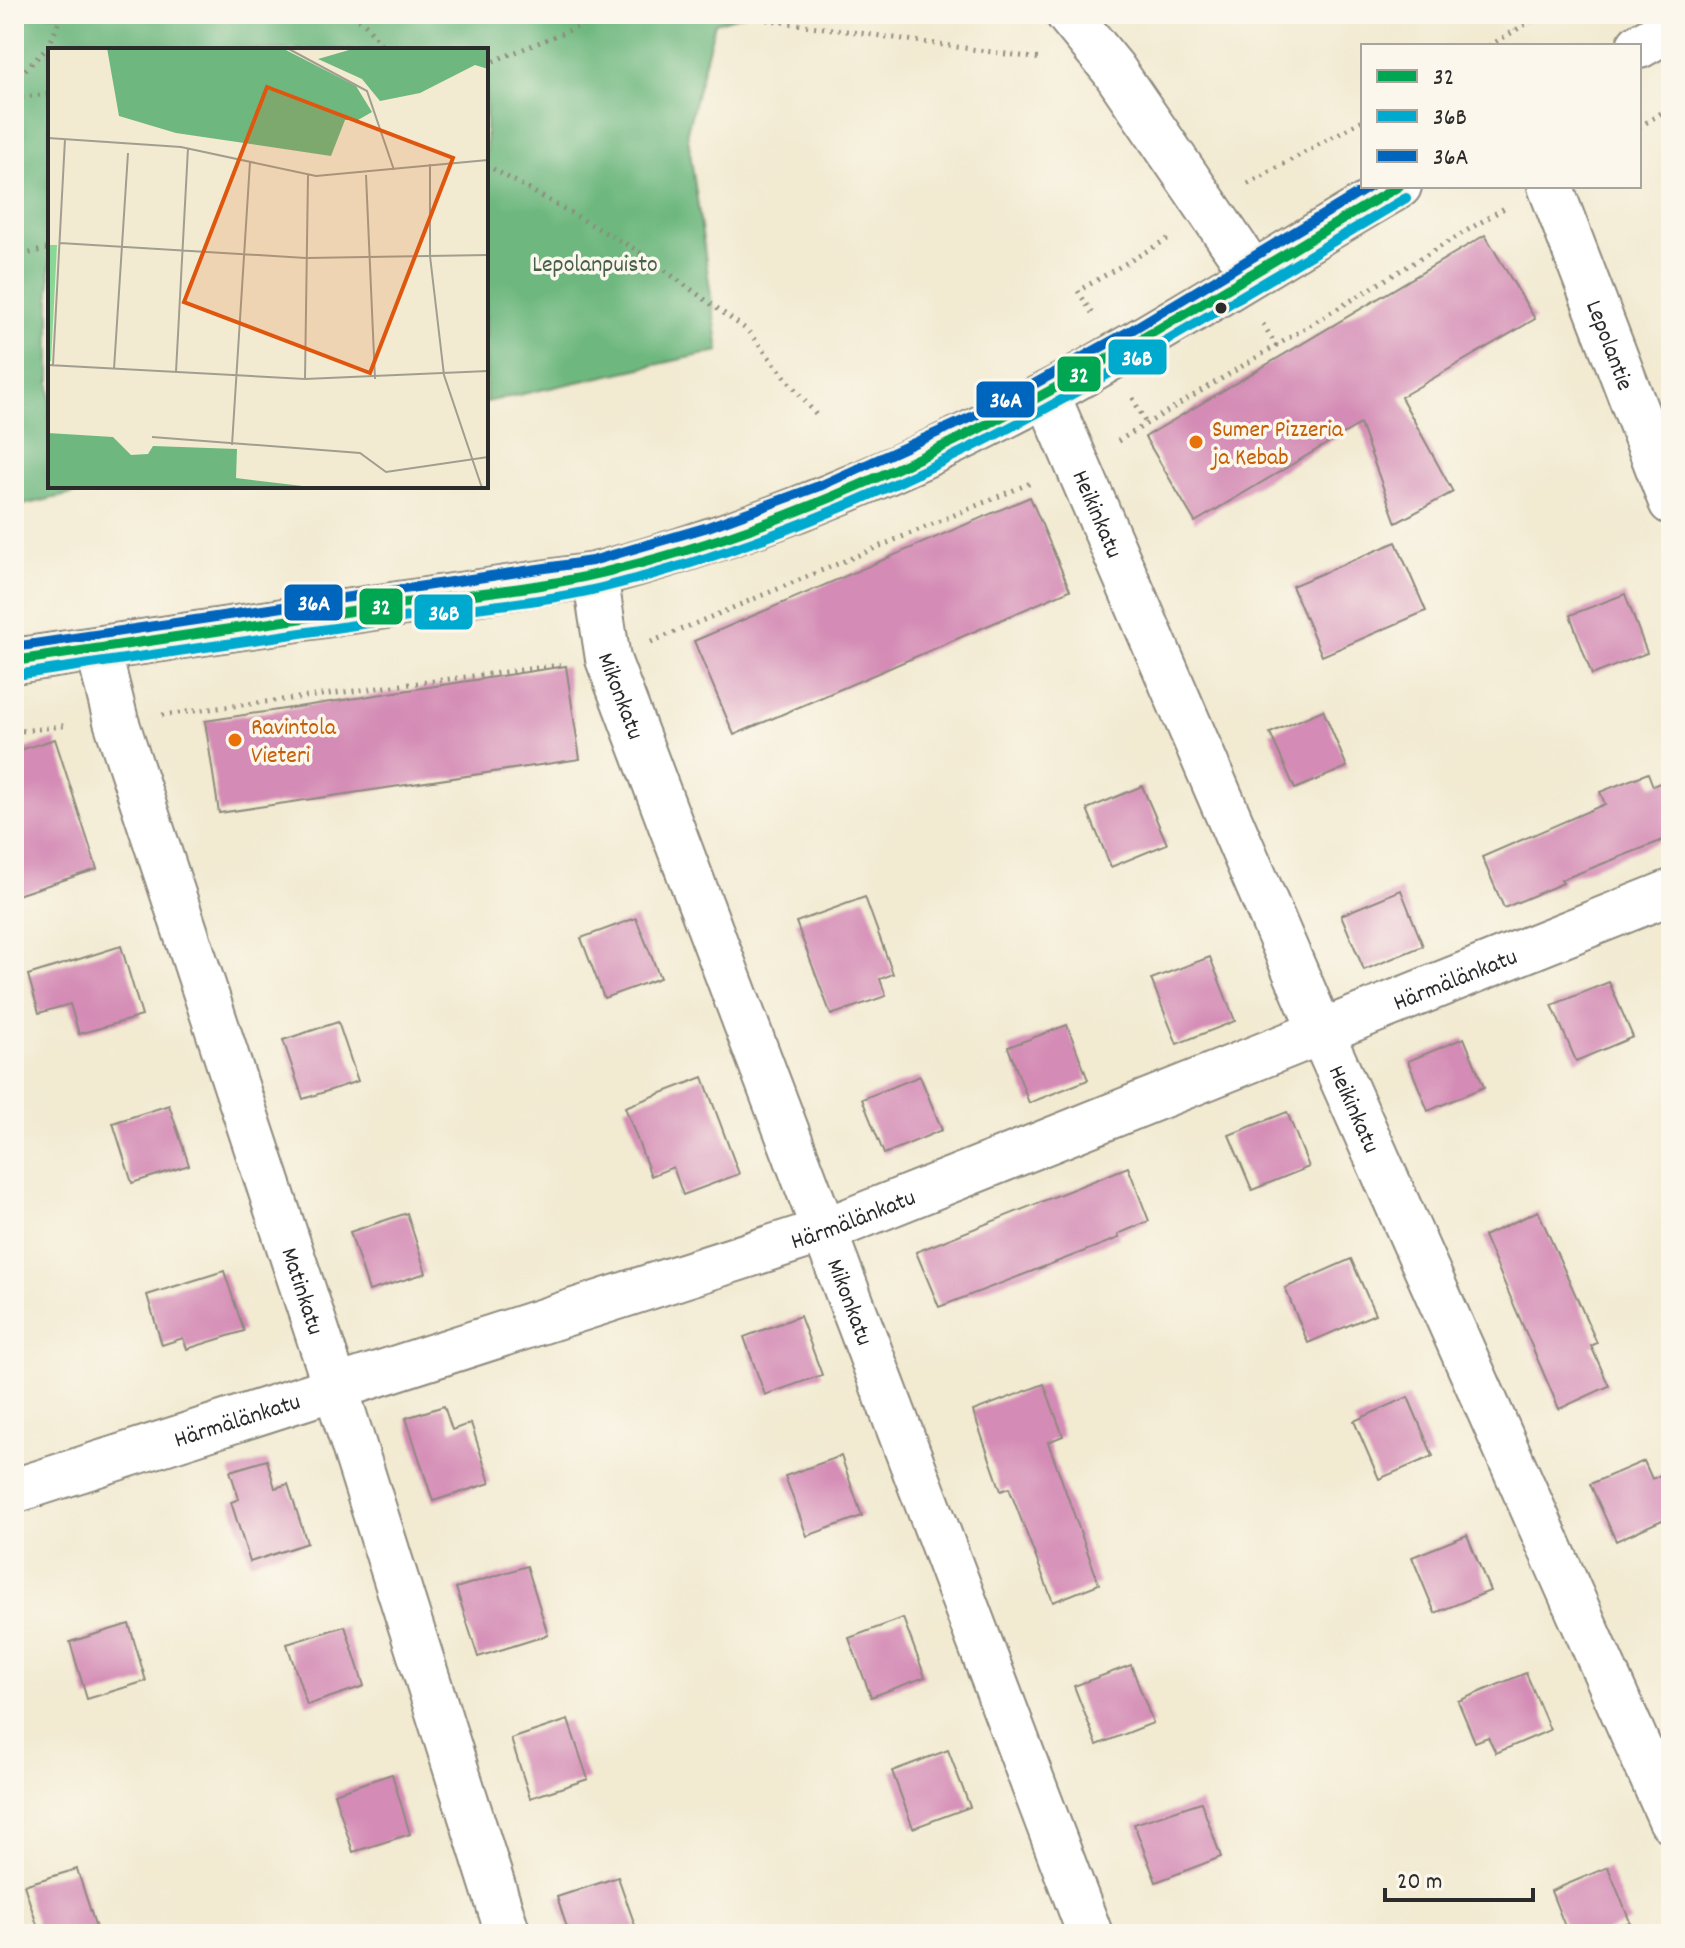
<svg xmlns="http://www.w3.org/2000/svg" width="1685" height="1948" font-family="Dekko,sans-serif">
  <style>
    .forest { fill: #6eb87f; stroke: #4c7255; stroke-width: 2 }
    .building { fill: #d48bb5 }
    .lines { fill: none; stroke-linecap: round; stroke-linejoin: round }
    .street-casing { stroke: #8e8a7e; stroke-width: 48 }
    .secondary-casing { stroke: #8e8a7e; stroke-width: 48 }
    .path { stroke: #8e8a7e; stroke-width: 5; stroke-dasharray: 2 6; stroke-linecap: butt }
    .street { stroke: #fff; stroke-width: 44 }
    .secondary { stroke: #fff; stroke-width: 44 }
    .bus-1-casing { stroke: #fbf7ec; stroke-width: 16 }
    .bus-2-casing { stroke: #fbf7ec; stroke-width: 16 }
    .bus-3-casing { stroke: #fbf7ec; stroke-width: 16 }
    .bus-1 { stroke: #00a651; stroke-width: 10 }
    .bus-2 { stroke: #00a9ce; stroke-width: 10 }
    .bus-3 { stroke: #0065bd; stroke-width: 10 }
    .bus-dot { fill: #2b2b2b; stroke: #fbf7ec; stroke-width: 3 }
    .food-dot { fill: #e8710a; stroke: #fbf7ec; stroke-width: 3 }
    .labels { text-anchor: middle; stroke-width: 7; stroke-linejoin: round; paint-order: stroke }
    .park-label { font-size: 24px; fill: #475f4b; stroke: #fbf7ec }
    .street-label { font-size: 24px; fill: #2b2b2b; stroke: #fbf7ec }
    .food-label { font-size: 24px; fill: #c56008; stroke: #fbf7ec; text-anchor: start }
    .inset-road { fill: none; stroke: #a29e8f; stroke-width: 2 }
    .view { fill: #df570e; fill-opacity: 0.15; stroke: #df570e; stroke-width: 4 }
    .inset-edge { fill: none; stroke: #2b2b2b; stroke-width: 4 }
    .line-badge { stroke: #fbf7ec; stroke-width: 3 }
    .badge-label { font-size: 22px; text-anchor: middle; font-weight: bold; fill: #fff }
  </style>
  <rect width="100%" height="100%" fill="#fbf7ec"/>
  <filter id="ink" filterUnits="userSpaceOnUse"><feTurbulence type="fractalNoise" baseFrequency=".0125" numOctaves="2"/><feDisplacementMap in="SourceGraphic" scale="16" xChannelSelector="R" yChannelSelector="G"/><feConvolveMatrix kernelMatrix="1 2 1 2 8 2 1 2 1" color-interpolation-filters="sRGB"/></filter>
  <filter id="wash" filterUnits="userSpaceOnUse"><feTurbulence type="fractalNoise" baseFrequency=".006" numOctaves="4" result="noise"/><feDisplacementMap in="SourceGraphic" scale="32" xChannelSelector="R" yChannelSelector="G"/><feGaussianBlur stdDeviation="1.8" result="paint"/><feColorMatrix in="noise" values="0 0 0 0 0 0 0 0 0 0 0 0 0 0 0 0 0 1.4 0 .05"/><feComposite in="paint" operator="in"/></filter>
  <g filter="url(#wash)">
    <rect width="100%" height="100%" fill="#f2ead1"/>
    <!-- forest -->
    <polygon class="forest" points="14,14 745,14 715,23 687,131 719,351 486,402 486,50 50,50 50,486 108,486 14,507"/>
    <g id="blocks">
      <!-- building -->
      <g class="building">
        <polygon points="1485,235 1535,319 1401,397 1453,492 1396,523 1360,424 1195,522 1145,437"/>
        <polygon points="1030,497 1070,590 734,735 694,641"/>
        <polygon points="1396,542 1426,611 1322,656 1292,586"/>
        <polygon points="1625,594 1647,653 1592,675 1570,615"/>
        <polygon points="566,666 580,759 219,813 205,721"/>
        <polygon points="1323,710 1347,767 1295,789 1270,733"/>
        <polygon points="55,739 97,869 14,896 14,752"/>
        <polygon points="1648,773 1653,786 1671,778 1671,837 1561,880 1563,883 1504,908 1482,857 1605,804 1600,792"/>
        <polygon points="1142,786 1167,844 1111,867 1087,809"/>
        <polygon points="1401,890 1423,946 1364,970 1341,915"/>
        <polygon points="865,897 893,974 880,979 886,996 831,1015 796,922"/>
        <polygon points="636,918 660,978 604,998 581,938"/>
        <polygon points="121,946 142,1016 79,1034 70,1004 39,1013 28,975"/>
        <polygon points="1210,957 1235,1021 1177,1044 1151,979"/>
        <polygon points="1609,982 1633,1037 1576,1061 1552,1005"/>
        <polygon points="338,1022 358,1081 303,1099 283,1040"/>
        <polygon points="1067,1025 1088,1080 1029,1103 1008,1047"/>
        <polygon points="1464,1038 1484,1087 1428,1111 1408,1061"/>
        <polygon points="920,1076 942,1130 884,1154 862,1099"/>
        <polygon points="703,1077 739,1174 683,1195 673,1167 651,1176 625,1107"/>
        <polygon points="169,1105 189,1165 132,1183 113,1123"/>
        <polygon points="1287,1112 1309,1167 1252,1190 1229,1135"/>
        <polygon points="1128,1167 1149,1221 1118,1234 1119,1238 939,1307 916,1252"/>
        <polygon points="1538,1211 1597,1343 1591,1346 1609,1386 1559,1409 1484,1236"/>
        <polygon points="407,1213 426,1273 369,1291 350,1232"/>
        <polygon points="1351,1259 1375,1314 1308,1343 1285,1288"/>
        <polygon points="224,1271 244,1331 187,1349 183,1338 162,1345 147,1295"/>
        <polygon points="800,1316 822,1375 765,1395 744,1337"/>
        <polygon points="1044,1384 1063,1436 1048,1442 1099,1584 1053,1602 1009,1488 1001,1491 973,1411"/>
        <polygon points="1408,1397 1433,1456 1379,1479 1354,1421"/>
        <polygon points="444,1406 452,1430 471,1423 490,1483 433,1501 406,1418"/>
        <polygon points="841,1456 862,1516 807,1536 785,1476"/>
        <polygon points="267,1460 275,1488 288,1484 307,1543 250,1562 231,1502 239,1499 230,1471"/>
        <polygon points="1644,1461 1652,1479 1671,1470 1671,1516 1616,1541 1590,1484"/>
        <polygon points="1467,1535 1490,1591 1435,1613 1412,1557"/>
        <polygon points="527,1566 548,1635 478,1657 456,1588"/>
        <polygon points="903,1618 925,1677 871,1697 849,1638"/>
        <polygon points="129,1624 146,1681 87,1699 70,1642"/>
        <polygon points="345,1626 364,1686 307,1705 287,1644"/>
        <polygon points="1131,1665 1153,1723 1097,1745 1074,1686"/>
        <polygon points="1526,1673 1550,1730 1496,1753 1488,1737 1475,1742 1458,1701"/>
        <polygon points="568,1720 588,1779 530,1798 511,1739"/>
        <polygon points="948,1750 970,1807 913,1828 892,1771"/>
        <polygon points="392,1774 410,1834 353,1852 334,1793"/>
        <polygon points="1201,1802 1221,1857 1156,1882 1134,1824"/>
        <polygon points="1608,1867 1630,1922 1599,1934 1568,1934 1551,1891"/>
        <polygon points="77,1869 98,1934 40,1934 24,1885"/>
        <polygon points="618,1877 638,1934 569,1934 557,1897"/>
      </g>
    </g>
  </g>
  <g filter="url(#ink)">
    <use href="#blocks" fill-opacity="0" stroke="#8e8a7e" stroke-width="2"/>
    <g class="lines">
      <!-- street casing -->
      <g class="street-casing">
        <g id="street">
          <polyline points="1068,14 1113,69 1252,272"/>
          <path id="s1" d="M1550,186L1671,502"/>
          <path id="s2" d="M1047,394L1322,1034L1671,1820"/>
          <path id="s3" d="M595,575L608,659L1090,1934"/>
          <path id="s4" d="M98,649L116,721L335,1386L508,1934"/>
          <path id="s5" d="M14,1491L826,1230L1671,892"/>
        </g>
      </g>
      <!-- secondary casing -->
      <g class="secondary-casing">
        <g id="secondary">
          <polyline points="1639,46 1671,28"/>
          <path d="M14,661L595,575C752,534 906,470 1049,393C1168,328 1282,254 1399,186"/>
        </g>
      </g>
      <!-- path -->
      <g class="path">
        <polyline points="352,14 365,24 386,50"/>
        <polyline points="727,14 1041,59"/>
        <polyline points="1509,14 1516,29"/>
        <polyline points="1489,46 1543,14"/>
        <polyline points="486,64 580,26 686,14"/>
        <polyline points="14,81 49,46 62,14"/>
        <polyline points="14,98 50,94"/>
        <polyline points="1639,127 1671,107"/>
        <polyline points="486,165 638,251 747,330 817,416"/>
        <polyline points="1248,184 1363,120"/>
        <polyline points="14,257 50,248"/>
        <polyline points="1092,313 1078,291 1171,237"/>
        <polyline points="1263,324 1277,347"/>
        <polyline points="1133,398 1147,426"/>
        <polyline points="1118,441 1506,207"/>
        <polyline points="651,642 1033,482"/>
        <polyline points="162,715 561,665"/>
        <polyline points="14,732 69,725"/>
      </g>
      <!-- street -->
      <use href="#street" class="street"/>
      <!-- secondary -->
      <use href="#secondary" class="secondary"/>
      <!-- bus-1 casing -->
      <g class="bus-1-casing">
        <path id="bus-1" d="M14,661C144,642 275,622 405,603C468,594 534,589 597,574C890,507 1144,336 1399,186"/>
      </g>
      <!-- bus-2 casing -->
      <g class="bus-2-casing">
        <path id="bus-2" d="M16,675C147,655 278,636 409,617C472,607 539,603 601,588C896,517 1149,350 1406,198"/>
      </g>
      <!-- bus-3 casing -->
      <g class="bus-3-casing">
        <polyline id="bus-3" points="14,647 592,561 708,527 822,485 989,409 1130,331 1371,186"/>
      </g>
      <!-- bus-1 -->
      <use href="#bus-1" class="bus-1"/>
      <!-- bus-2 -->
      <use href="#bus-2" class="bus-2"/>
      <!-- bus-3 -->
      <use href="#bus-3" class="bus-3"/>
    </g>
  </g>
  <!-- markers -->
  <circle class="bus-dot" cx="1221" cy="308" r="7"/>
  <g class="food-dot">
    <circle cx="1196" cy="442" r="8"/>
    <circle cx="235" cy="740" r="8"/>
  </g>
  <g class="labels">
    <!-- park labels -->
    <g class="park-label">
      <text x="595" y="271">Lepolanpuisto</text>
    </g>
    <!-- street labels -->
    <g class="street-label">
      <text dy="8" stroke="none"><textPath href="#s1" startOffset="170">Lepolantie</textPath></text>
      <text dy="8" stroke="none"><textPath href="#s2" startOffset="130">Heikinkatu</textPath></text>
      <text dy="8" stroke="none"><textPath href="#s3" startOffset="124">Mikonkatu</textPath></text>
      <text dy="8" stroke="none"><textPath href="#s5" startOffset="1530">Härmälänkatu</textPath></text>
      <text dy="8" stroke="none"><textPath href="#s2" startOffset="778">Heikinkatu</textPath></text>
      <text dy="8" stroke="none"><textPath href="#s5" startOffset="882">Härmälänkatu</textPath></text>
      <text dy="8" stroke="none"><textPath href="#s4" startOffset="674">Matinkatu</textPath></text>
      <text dy="8" stroke="none"><textPath href="#s3" startOffset="772">Mikonkatu</textPath></text>
      <text dy="8" stroke="none"><textPath href="#s5" startOffset="234">Härmälänkatu</textPath></text>
    </g>
    <!-- food labels -->
    <g class="food-label">
      <text x="1212" y="436">Sumer Pizzeria<tspan x="1212" dy="28">ja Kebab</tspan></text>
      <text x="251" y="734">Ravintola<tspan x="251" dy="28">Vieteri</tspan></text>
    </g>
  </g>
  <!-- overview -->
  <g transform="translate(48 48)">
    <rect width="440" height="440" fill="#f2ead1"/>
    <path d="M0,197H9L3,313H0Z" fill="#88d796"/>
    <path d="M59,0H234L308,38L324,64L310,72H297L283,108L128,85L71,68ZM308,0H440V21L427,17L372,45L332,53L314,31L270,11ZM0,385L65,389L83,407L100,406L105,398L189,401L188,430L271,440H0Z" fill="#6eb87f"/>
    <path class="inset-road" d="M239,0L319,43L346,122M0,90L133,99L268,128L440,112M382,116V208L396,327L434,440M318,127L327,331M12,195L258,210L440,207M0,317L257,331L440,323M5,317L17,91M66,321L80,105M128,324L140,100M257,331L260,127M104,389L312,405L338,424L440,409M184,397L202,114"/>
    <path class="view" d="M219,39L405,110L322,325L136,254Z"/>
    <rect width="440" height="440" class="inset-edge"/>
  </g>
  <g class="line-badge">
    <rect x="1107" y="338" width="61" height="38" rx="8" fill="#00a9ce"/>
    <rect x="1056" y="355" width="46" height="38" rx="8" fill="#00a651"/>
    <rect x="975" y="380" width="61" height="39" rx="8" fill="#0065bd"/>
    <rect x="283" y="583" width="61" height="39" rx="8" fill="#0065bd"/>
    <rect x="358" y="587" width="46" height="39" rx="8" fill="#00a651"/>
    <rect x="413" y="593" width="61" height="38" rx="8" fill="#00a9ce"/>
  </g>
  <g class="badge-label">
    <text x="1137" y="365">36B</text>
    <text x="1079" y="382">32</text>
    <text x="1006" y="407">36A</text>
    <text x="314" y="610">36A</text>
    <text x="381" y="614">32</text>
    <text x="444" y="620">36B</text>
  </g>
  <!-- margin -->
  <rect width="1685" height="1948" fill="none" stroke="#fbf7ec" stroke-width="48"/>
  <!-- legend -->
  <rect x="1361" y="44" width="280" height="144" fill="#fbf7ec" stroke="#a8a59f" stroke-width="2"/>
  <rect x="1377" y="70" width="40" height="12" fill="#00a651" stroke="#a8a59f" stroke-width="2"/>
  <text x="1433" y="84" font-size="24" fill="#2b2b2b">32</text>
  <rect x="1377" y="110" width="40" height="12" fill="#00a9ce" stroke="#a8a59f" stroke-width="2"/>
  <text x="1433" y="124" font-size="24" fill="#2b2b2b">36B</text>
  <rect x="1377" y="150" width="40" height="12" fill="#0065bd" stroke="#a8a59f" stroke-width="2"/>
  <text x="1433" y="164" font-size="24" fill="#2b2b2b">36A</text>
  <!-- scale -->
  <path d="M1385 1888v12h148v-12" fill="none" stroke="#2b2b2b" stroke-width="4"/>
  <text x="1397" y="1888" font-size="24" fill="#2b2b2b" stroke="#fbf7ec" stroke-width="6" paint-order="stroke">20 m</text>
</svg>
